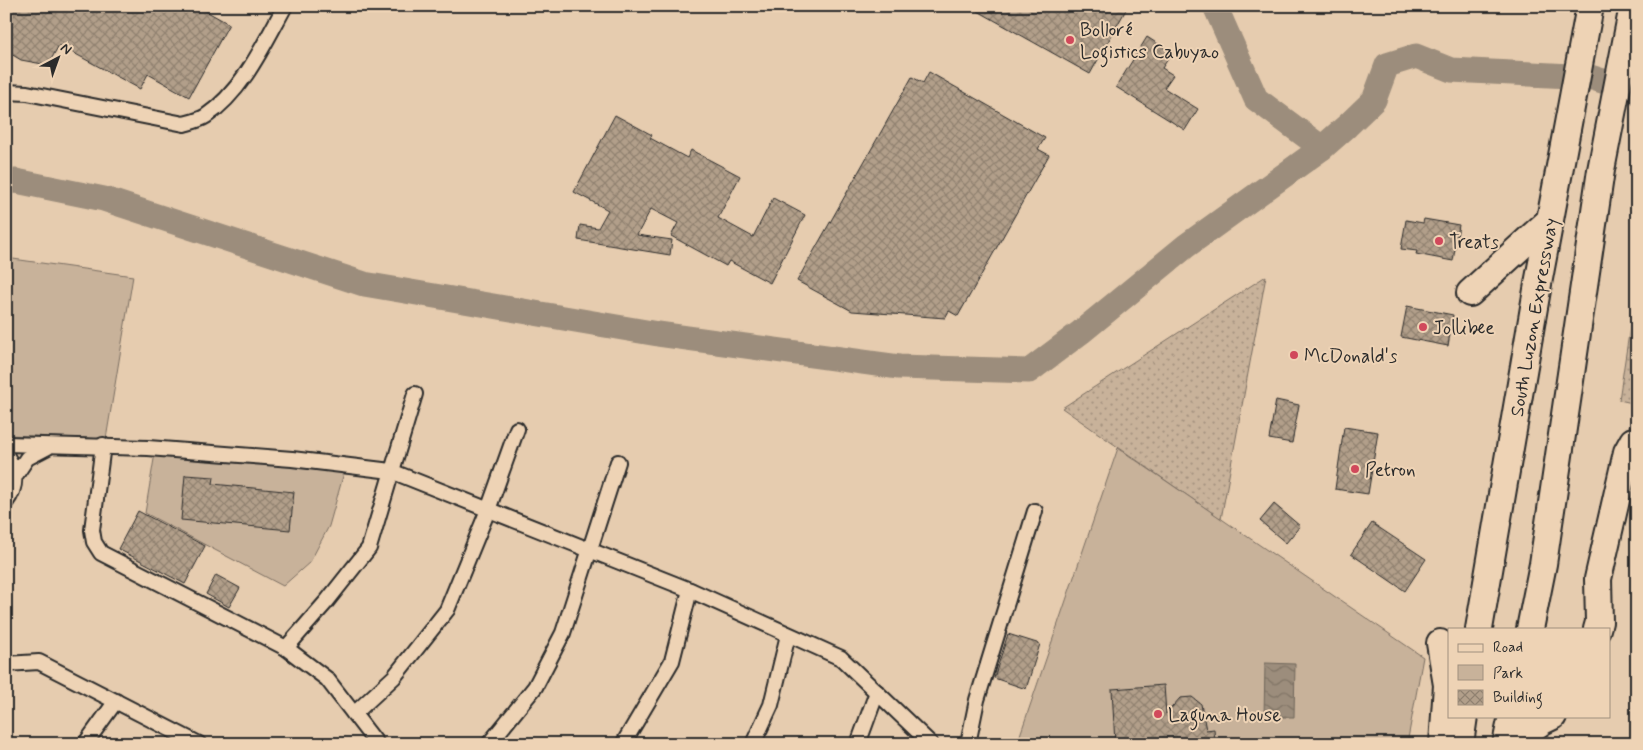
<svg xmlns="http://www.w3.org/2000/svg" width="1643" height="750" font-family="Mynerve,sans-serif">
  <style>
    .grass { fill: url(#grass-dots); stroke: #7a6e62 }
    .park { fill: #c8b29a; stroke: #7a6e62 }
    .water { fill: url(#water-waves); stroke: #6f665b }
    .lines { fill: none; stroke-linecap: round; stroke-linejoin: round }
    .river { stroke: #9c8d7b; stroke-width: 25 }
    .building { fill: url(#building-cross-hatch); stroke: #2b2b2b }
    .street-casing { stroke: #2b2b2b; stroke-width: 18 }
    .highway-casing { stroke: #2b2b2b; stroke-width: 30 }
    .street { stroke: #eed3b5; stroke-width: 14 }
    .highway { stroke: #eed3b5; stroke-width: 26 }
    .poi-dot { fill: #d1495b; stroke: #eed3b5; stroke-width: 2 }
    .labels { text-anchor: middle; stroke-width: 4; stroke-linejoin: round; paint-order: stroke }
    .poi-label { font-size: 19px; fill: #2b2b2b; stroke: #eed3b5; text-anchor: start }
    .street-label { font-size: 19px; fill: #2b2b2b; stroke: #eed3b5 }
  </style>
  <defs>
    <pattern id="grass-dots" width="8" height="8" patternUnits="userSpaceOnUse" patternTransform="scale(1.25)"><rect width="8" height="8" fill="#c8b29a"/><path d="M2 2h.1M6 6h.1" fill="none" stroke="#a3917e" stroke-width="1.8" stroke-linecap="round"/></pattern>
    <pattern id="water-waves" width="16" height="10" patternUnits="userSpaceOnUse" patternTransform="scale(1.25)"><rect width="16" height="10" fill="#9c8d7b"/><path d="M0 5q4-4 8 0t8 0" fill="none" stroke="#7f7365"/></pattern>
    <pattern id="building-cross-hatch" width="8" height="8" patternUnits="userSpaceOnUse" patternTransform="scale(1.25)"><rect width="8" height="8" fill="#b29f8a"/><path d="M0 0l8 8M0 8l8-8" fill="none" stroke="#918271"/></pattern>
  </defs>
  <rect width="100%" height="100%" fill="#e6ccaf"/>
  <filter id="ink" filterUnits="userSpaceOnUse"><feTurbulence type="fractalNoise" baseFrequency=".02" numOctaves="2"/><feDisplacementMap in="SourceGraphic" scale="10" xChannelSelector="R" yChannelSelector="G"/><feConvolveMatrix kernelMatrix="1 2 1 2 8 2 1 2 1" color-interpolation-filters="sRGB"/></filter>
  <g filter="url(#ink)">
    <!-- grass -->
    <g class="grass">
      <polygon points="1266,276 1221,519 1062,408"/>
      <polygon points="1637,280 1637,404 1619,400"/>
    </g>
    <!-- park -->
    <g class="park">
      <polygon points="6,258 133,276 106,439 6,435"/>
      <polygon points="1118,448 1423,657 1407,744 1017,744"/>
      <polygon points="155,453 345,469 329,526 310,562 283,586 145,513"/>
    </g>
    <!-- water -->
    <polygon class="water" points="1265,663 1295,664 1294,717 1264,717"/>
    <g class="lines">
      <!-- river -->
      <g class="river">
        <polyline points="1215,6 1256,99 1322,148"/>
        <polyline points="6,182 16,181 104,199 364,284 658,334 899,367 1029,371 1081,332 1186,246 1322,148 1347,126 1374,100 1387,65 1416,56 1451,70 1590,77 1637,92"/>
      </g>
    </g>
    <!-- building -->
    <g class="building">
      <polygon points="6,6 197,6 229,24 189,97 148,74 140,89 59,45 48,65 21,60 6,51"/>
      <polygon points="969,6 1128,6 1090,74"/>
      <polygon points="1147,37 1172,53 1162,68 1173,75 1164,88 1198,109 1185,130 1116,87"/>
      <polygon points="929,72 1045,138 1038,149 1049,155 958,316 949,311 945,318 852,311 797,281 912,77 923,83"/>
      <polygon points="615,115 652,135 650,138 687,158 691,150 740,176 718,218 753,237 773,198 805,215 770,283 729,261 726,266 671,236 678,223 651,209 637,235 672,240 670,255 578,240 580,225 598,228 608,210 574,192"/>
      <polygon points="1424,219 1459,225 1453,261 1416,254 1417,251 1401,249 1406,220 1423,223"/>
      <polygon points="1407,306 1453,315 1448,346 1401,337"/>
      <polygon points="1276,400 1299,405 1292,443 1269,439"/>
      <polygon points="1344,427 1378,432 1368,494 1335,489"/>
      <polygon points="185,475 214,477 213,484 294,492 290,530 181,520"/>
      <polygon points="1274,504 1300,526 1286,543 1260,521"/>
      <polygon points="138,511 205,546 185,584 118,549"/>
      <polygon points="1372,523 1426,559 1405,591 1351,554"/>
      <polygon points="216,575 240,588 229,607 206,594"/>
      <polygon points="1008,634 1040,644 1026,689 994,678"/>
      <polygon points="1164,685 1166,714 1180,698 1192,697 1201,704 1206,730 1214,729 1215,744 1115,744 1112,689"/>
    </g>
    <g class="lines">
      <!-- street casing -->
      <g class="street-casing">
        <g id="street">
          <path d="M6,92L27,93L184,124C191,122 200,120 206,116C243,91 264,44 285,6"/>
          <polyline points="6,444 148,448 292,459 391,471 690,590 841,658 931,744"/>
          <polyline points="103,445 92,530 94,542 101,553 286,648 327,679 377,744"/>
          <path d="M6,455C17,471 17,487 6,502"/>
          <polyline points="15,476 27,458 48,447"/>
          <polyline points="286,648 327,601 369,548 415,394"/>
          <polyline points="6,664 39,662 199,744"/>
          <polyline points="354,714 394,677 447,610 488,510 517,429"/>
          <polyline points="85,744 116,701"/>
          <polyline points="489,744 535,687 563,633 618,462"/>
          <polyline points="623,744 672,661 690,590"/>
          <polyline points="753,744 771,705 788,635"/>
          <polyline points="858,744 877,692"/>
          <polyline points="968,744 977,700 1035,511"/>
        </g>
      </g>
      <!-- highway casing -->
      <g class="highway-casing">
        <g id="highway">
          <polyline points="1470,293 1550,220"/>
          <polyline points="1479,629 1538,284 1590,6"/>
          <polyline points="1530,629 1543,564 1601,170 1633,6"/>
          <polyline points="1597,629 1599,622 1598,579 1627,452 1633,441 1637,440"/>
          <polyline points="1440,643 1447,685 1443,744"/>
          <polyline points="1460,744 1464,716"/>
          <polyline points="1506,744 1512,716"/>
          <path d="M1520,744C1528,730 1538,722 1553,716"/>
        </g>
      </g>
      <!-- street -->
      <use href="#street" class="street"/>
      <!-- highway -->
      <use href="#highway" class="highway"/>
    </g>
  </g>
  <!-- markers -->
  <g class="poi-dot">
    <circle cx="1070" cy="40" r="5"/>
    <circle cx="1439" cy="241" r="5"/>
    <circle cx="1423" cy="327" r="5"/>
    <circle cx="1294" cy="355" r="5"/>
    <circle cx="1355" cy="469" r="5"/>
    <circle cx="1158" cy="714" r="5"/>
  </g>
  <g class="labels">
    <!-- poi labels -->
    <g class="poi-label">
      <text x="1080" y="36">Bolloré<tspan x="1080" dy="22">Logistics Cabuyao</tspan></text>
      <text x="1449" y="248">Treats</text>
      <text x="1433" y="334">Jollibee</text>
      <text x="1304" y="362">McDonald's</text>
      <text x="1365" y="476">Petron</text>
      <text x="1168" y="721">Laguna House</text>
    </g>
    <!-- street labels -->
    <g class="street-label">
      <text transform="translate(1533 317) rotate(-80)" y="7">South Luzon Expressway</text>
    </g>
  </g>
  <!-- margin -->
  <rect width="1643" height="750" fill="none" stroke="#eed3b5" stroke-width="25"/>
  <rect x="12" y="12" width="1618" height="725" fill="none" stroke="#2b2b2b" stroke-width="2" filter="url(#ink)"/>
  <!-- legend -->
  <rect x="1448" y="628" width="162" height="90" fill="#eed3b5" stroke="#a0907e"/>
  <rect x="1458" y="644" width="25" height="8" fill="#eed3b5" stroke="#a0907e"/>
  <text x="1493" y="652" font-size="15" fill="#2b2b2b">Road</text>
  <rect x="1458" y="665" width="25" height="15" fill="#c8b29a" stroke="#a0907e"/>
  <text x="1493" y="678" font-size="15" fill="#2b2b2b">Park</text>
  <rect x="1458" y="690" width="25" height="15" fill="url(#building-cross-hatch)" stroke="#a0907e"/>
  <text x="1493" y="702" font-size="15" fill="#2b2b2b">Building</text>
  <!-- north arrow -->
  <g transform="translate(58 58) rotate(41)" stroke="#eed3b5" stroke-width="4" paint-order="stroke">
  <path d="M0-4L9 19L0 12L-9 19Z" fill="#2b2b2b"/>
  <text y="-8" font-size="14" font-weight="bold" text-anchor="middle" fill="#2b2b2b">N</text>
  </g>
</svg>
